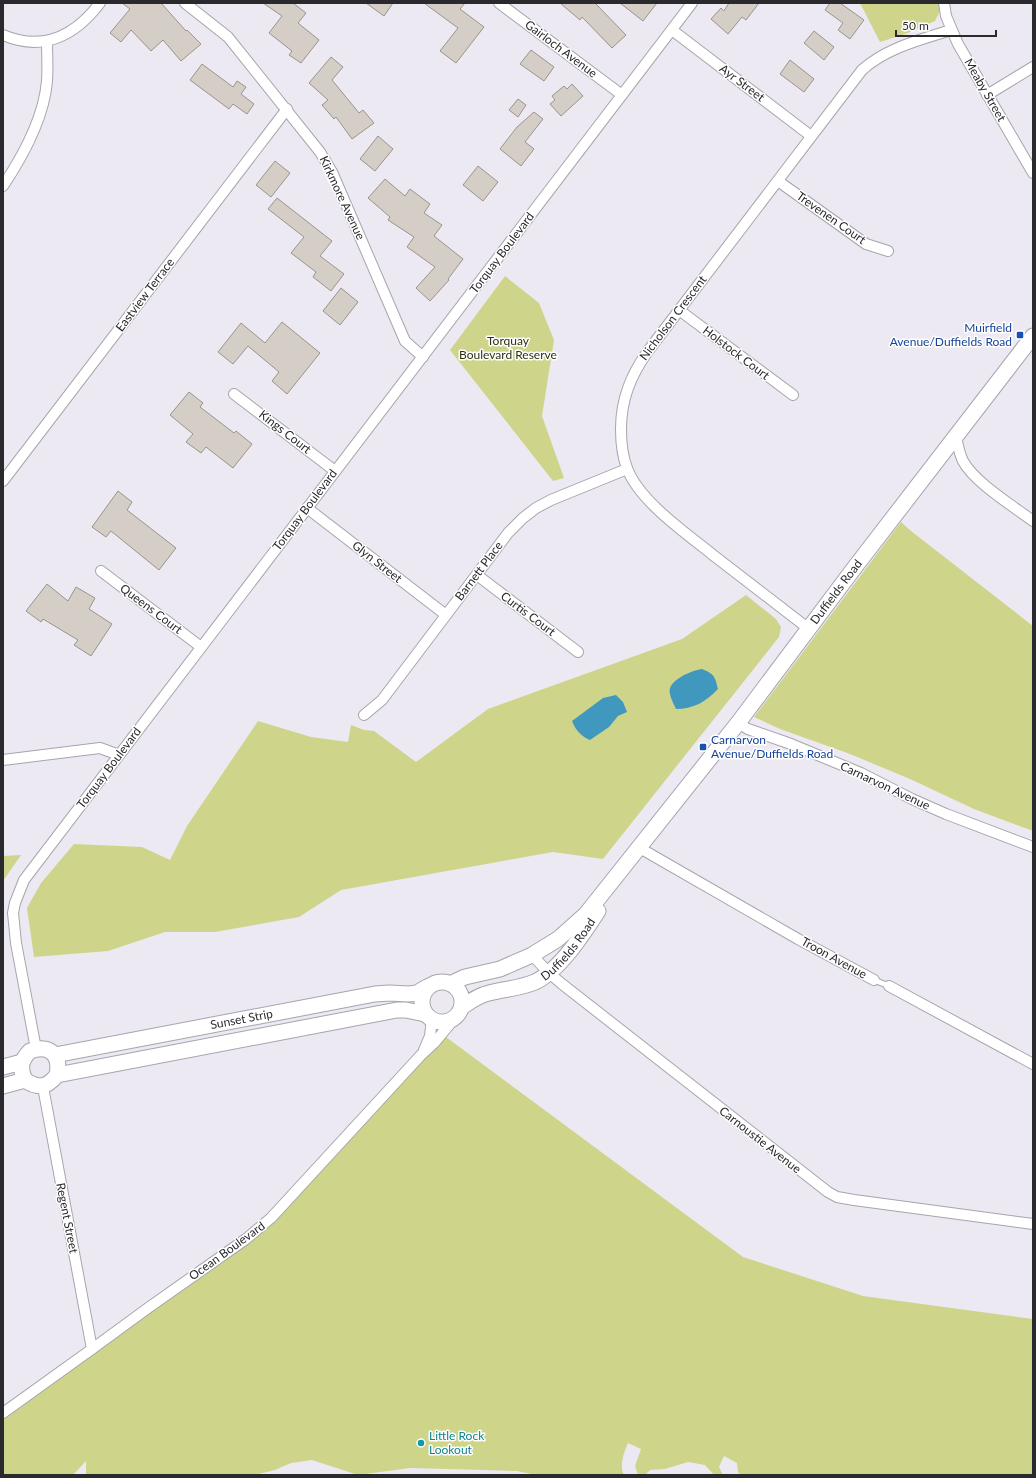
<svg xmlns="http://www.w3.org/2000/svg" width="1036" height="1478" font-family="Lato,sans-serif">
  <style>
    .green { fill: #ced58b }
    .water { fill: #4098be }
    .building { fill: #d4cec6; stroke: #9a948d }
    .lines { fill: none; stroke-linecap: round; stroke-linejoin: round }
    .lane-casing { stroke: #a7a4ad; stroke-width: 7 }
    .street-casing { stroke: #a7a4ad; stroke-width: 12 }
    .secondary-casing { stroke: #a7a4ad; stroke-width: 17 }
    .lane { stroke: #fff; stroke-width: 5 }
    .street { stroke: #fff; stroke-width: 10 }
    .secondary { stroke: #fff; stroke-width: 15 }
    .transit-dot { fill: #1a4fb4; stroke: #fff; stroke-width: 1.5 }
    .culture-dot { fill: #0f9aa8; stroke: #fff; stroke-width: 1.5 }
    .labels { text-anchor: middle; stroke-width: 3; stroke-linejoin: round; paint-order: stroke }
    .street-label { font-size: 12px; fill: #2a292d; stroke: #fff }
    .transit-label { font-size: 12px; fill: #164399; stroke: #fff; text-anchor: end }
    .park-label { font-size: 12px; fill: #2e300e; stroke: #fff }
    .culture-label { font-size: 12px; fill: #0d838f; stroke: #fff; text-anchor: start }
  </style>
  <rect width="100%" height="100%" fill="#ece9f3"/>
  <!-- green -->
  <g class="green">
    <polygon points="860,3 939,3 939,13 935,21 908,33 880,42"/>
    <polygon points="505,276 539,303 554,340 542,416 564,478 553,481 450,350"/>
    <polygon points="901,522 911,531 1033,626 1033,831 974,809 910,779 850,754 780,729 754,717"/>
    <polygon points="746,595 776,619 781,627 779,637 603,859 553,852 341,890 299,917 215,932 165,932 108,951 34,957 27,908 41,883 74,844 142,847 170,860 187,826 258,721 311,737 348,742 351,725 364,730 374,731 416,762 488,709 682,639"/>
    <polygon points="21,855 3,881 3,856"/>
    <path d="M442,1034L743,1257L863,1296L1033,1319V1475H741L738,1472L737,1463L724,1456L719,1467L723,1475H714L705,1465L688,1462L665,1469L650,1470L645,1475H638L635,1466L641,1449L628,1443C624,1452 619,1466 624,1475H536L517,1471L410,1468L358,1475L312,1460L291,1463L275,1470L254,1475H86V1461L73,1475H3V1413L246,1239Z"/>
  </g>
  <!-- water -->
  <g class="water">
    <path d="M702,669C714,674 715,676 718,689C706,702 693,709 676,709C667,690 666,686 684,675C691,672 695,670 702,669Z"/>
    <path d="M616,695L623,702L627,712L618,716L609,727L590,740C581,736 576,731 572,721L603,698Z"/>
  </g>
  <!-- building -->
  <g class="building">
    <polygon points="122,3 161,3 186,31 187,30 201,44 181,61 163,40 151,51 131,30 121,42 110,33 130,9"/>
    <polygon points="263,3 293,3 306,13 298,23 319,40 301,63 289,55 292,51 269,33 282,16"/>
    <polygon points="366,3 393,3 384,16"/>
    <polygon points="424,3 465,3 460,9 484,27 456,63 440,51 458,28"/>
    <polygon points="560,3 595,3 626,35 612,48 582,17 580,20"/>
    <polygon points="620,3 657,3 643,21"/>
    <polygon points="729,3 759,3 746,20 742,17 728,34 711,19 721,8 724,11"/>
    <polygon points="830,3 840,3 864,20 850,39 838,30 843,23 825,10"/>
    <polygon points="814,31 834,47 824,60 804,43"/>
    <polygon points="531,50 554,67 544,81 520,64"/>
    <polygon points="331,57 343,67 332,80 359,113 363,110 374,123 352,139 336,117 334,119 322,105 328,100 309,83"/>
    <polygon points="790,60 814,79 804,92 780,74"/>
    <polygon points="202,64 233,87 237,81 246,87 241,94 254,104 247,114 233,104 229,109 190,80"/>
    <polygon points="572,84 583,96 561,116 550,104 555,100 552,96 564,86 567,89"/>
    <polygon points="518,99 526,105 518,117 509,110"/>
    <polygon points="534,112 543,119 525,142 534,149 521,166 500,149 517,127"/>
    <polygon points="378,136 393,149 375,171 360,159"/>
    <polygon points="275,161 290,173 271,197 256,185"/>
    <polygon points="478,166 498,182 483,201 463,185"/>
    <polygon points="385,179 405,196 410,189 430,204 424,213 442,225 434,236 463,259 448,279 449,280 430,301 416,288 435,267 407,247 414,237 388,220 390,217 368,198"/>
    <polygon points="277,198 332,241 320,256 344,274 331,291 313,277 316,272 291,253 304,237 268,209"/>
    <polygon points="341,288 358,302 340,325 323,311"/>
    <polygon points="282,322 320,353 287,394 272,381 279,372 248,346 233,364 218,352 241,323 265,343"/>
    <polygon points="189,392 203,403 200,407 234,433 236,431 252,444 233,468 206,447 201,453 186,442 193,434 170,415"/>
    <polygon points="118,491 132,502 127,510 176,548 159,570 111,531 106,537 92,527"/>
    <polygon points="47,584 68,601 76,587 95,598 89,609 112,624 91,656 74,645 78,640 43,619 41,622 26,611"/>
  </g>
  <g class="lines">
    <!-- lane casing -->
    <g class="lane-casing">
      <polyline id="lane" points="874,980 889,986"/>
    </g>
    <!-- street casing -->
    <g class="street-casing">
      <g id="street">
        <polyline points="185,3 228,37 320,152 332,172 405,341 423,357"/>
        <polyline points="499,3 622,95"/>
        <polyline points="944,3 946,16 958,44 1033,173"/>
        <polyline points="672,30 811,136"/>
        <path d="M3,35C43,52 75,36 100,3"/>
        <polyline points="987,95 1033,67"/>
        <polyline points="778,181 866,244 888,251"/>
        <path d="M3,186C23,156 44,118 47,81C48,68 47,54 47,41"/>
        <polyline points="679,310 793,395"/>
        <polyline points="234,394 335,471"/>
        <path d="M956,437C958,445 959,453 963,461C974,482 1013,506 1033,521"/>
        <polyline points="3,481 287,109"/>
        <polyline points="307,508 446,615"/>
        <polyline points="101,571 201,647"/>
        <polyline points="477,575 578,652"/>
        <path d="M809,629C777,604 745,580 713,555C686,533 639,501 627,468C622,455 621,442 621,429C621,399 631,375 648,351L862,70C886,48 920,40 951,30"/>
        <polyline points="364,715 382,700 508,533 523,518 536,508 551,500 627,469"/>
        <polyline points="738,723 748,729 791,744 861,773 912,799 946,814 1033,847"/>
        <polyline points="3,760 100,748 119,755"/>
        <polyline points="638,847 798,939 874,980"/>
        <polyline points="532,955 549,973 562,984 828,1192 837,1197 854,1200 1033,1224"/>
        <polyline points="889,986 1033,1064"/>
        <polyline points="36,1049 16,943 13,913 15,903 24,880 692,3"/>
        <polyline points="424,1050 430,1036 432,1018"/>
        <polyline points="43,1087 92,1349"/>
        <polyline points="3,1413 92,1349 148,1308 246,1239 271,1218 421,1055 435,1042 454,1019"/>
      </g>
    </g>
    <!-- secondary casing -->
    <g class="secondary-casing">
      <g id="secondary">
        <circle cx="442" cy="1002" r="20"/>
        <path id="s1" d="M452,983L465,977L500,969L532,955L558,939L586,914L738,723L855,567L1033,336"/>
        <path id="s2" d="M462,1007C471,1001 479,995 489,993C504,989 521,988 535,982C560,970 583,934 598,911"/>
        <path id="s3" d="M55,1055L375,994L389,993L409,994L417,993L427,987"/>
        <polyline points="3,1067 22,1062"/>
        <path d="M57,1075C61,1055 50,1044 30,1051C21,1060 19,1068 25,1080C38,1089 47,1088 57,1075L397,1010H406L425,1014"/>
        <polyline points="3,1086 25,1080"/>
      </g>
    </g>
    <!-- lane -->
    <use href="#lane" class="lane"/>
    <!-- street -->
    <use href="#street" class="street"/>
    <!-- secondary -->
    <use href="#secondary" class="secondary"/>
  </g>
  <!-- markers -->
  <g class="transit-dot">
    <rect x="1016" y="331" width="8" height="8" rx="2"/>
    <rect x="699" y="743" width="8" height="8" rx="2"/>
  </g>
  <circle class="culture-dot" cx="421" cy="1443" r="4"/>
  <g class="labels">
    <!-- street labels -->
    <g class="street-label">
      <text transform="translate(561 49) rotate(37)" y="4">Gairloch Avenue</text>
      <text transform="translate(742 83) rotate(37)" y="4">Ayr Street</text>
      <text transform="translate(985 90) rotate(60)" y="4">Meaby Street</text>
      <text transform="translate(342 198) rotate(65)" y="4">Kirkmore Avenue</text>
      <text transform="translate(831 218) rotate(35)" y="4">Trevenen Court</text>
      <text transform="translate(502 253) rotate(-53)" y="4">Torquay Boulevard</text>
      <text transform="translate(145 295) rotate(-53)" y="4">Eastview Terrace</text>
      <text transform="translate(673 318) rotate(-53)" y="4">Nicholson Crescent</text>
      <text transform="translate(736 353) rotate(37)" y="4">Holstock Court</text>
      <text transform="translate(285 432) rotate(38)" y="4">Kings Court</text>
      <text transform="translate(305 510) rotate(-53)" y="4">Torquay Boulevard</text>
      <text transform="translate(377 562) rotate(38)" y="4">Glyn Street</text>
      <text transform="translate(479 571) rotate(-53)" y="4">Barnett Place</text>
      <text dy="4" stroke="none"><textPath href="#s1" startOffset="561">Duffields Road</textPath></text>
      <text transform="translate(151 609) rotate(37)" y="4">Queens Court</text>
      <text transform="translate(528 614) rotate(37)" y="4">Curtis Court</text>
      <text transform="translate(109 768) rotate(-53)" y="4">Torquay Boulevard</text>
      <text transform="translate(885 786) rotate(25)" y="4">Carnarvon Avenue</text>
      <text dy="4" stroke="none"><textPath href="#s2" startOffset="125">Duffields Road</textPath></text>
      <text transform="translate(834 958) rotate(29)" y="4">Troon Avenue</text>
      <text dy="4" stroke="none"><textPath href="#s3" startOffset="190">Sunset Strip</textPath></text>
      <text transform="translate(760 1140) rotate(38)" y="4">Carnoustie Avenue</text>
      <text transform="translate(67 1218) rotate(79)" y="4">Regent Street</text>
      <text transform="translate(227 1251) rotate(-36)" y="4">Ocean Boulevard</text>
    </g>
    <!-- transit labels -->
    <g class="transit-label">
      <text x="1012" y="332">Muirfield<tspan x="1012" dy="14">Avenue/Duffields Road</tspan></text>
      <text x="711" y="744" text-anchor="start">Carnarvon<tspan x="711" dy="14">Avenue/Duffields Road</tspan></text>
    </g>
    <!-- park labels -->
    <g class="park-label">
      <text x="508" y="345">Torquay<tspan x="508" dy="14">Boulevard Reserve</tspan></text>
    </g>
    <!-- culture labels -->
    <g class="culture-label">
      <text x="429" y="1440">Little Rock<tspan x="429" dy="14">Lookout</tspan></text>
    </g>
  </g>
  <!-- border -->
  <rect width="1036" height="1478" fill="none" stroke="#2a292d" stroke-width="8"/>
  <!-- scale -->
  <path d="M896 30v6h100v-6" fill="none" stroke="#2a292d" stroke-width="2"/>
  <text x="902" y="30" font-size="12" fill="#2a292d" stroke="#ffffff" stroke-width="3" paint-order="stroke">50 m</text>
</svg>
